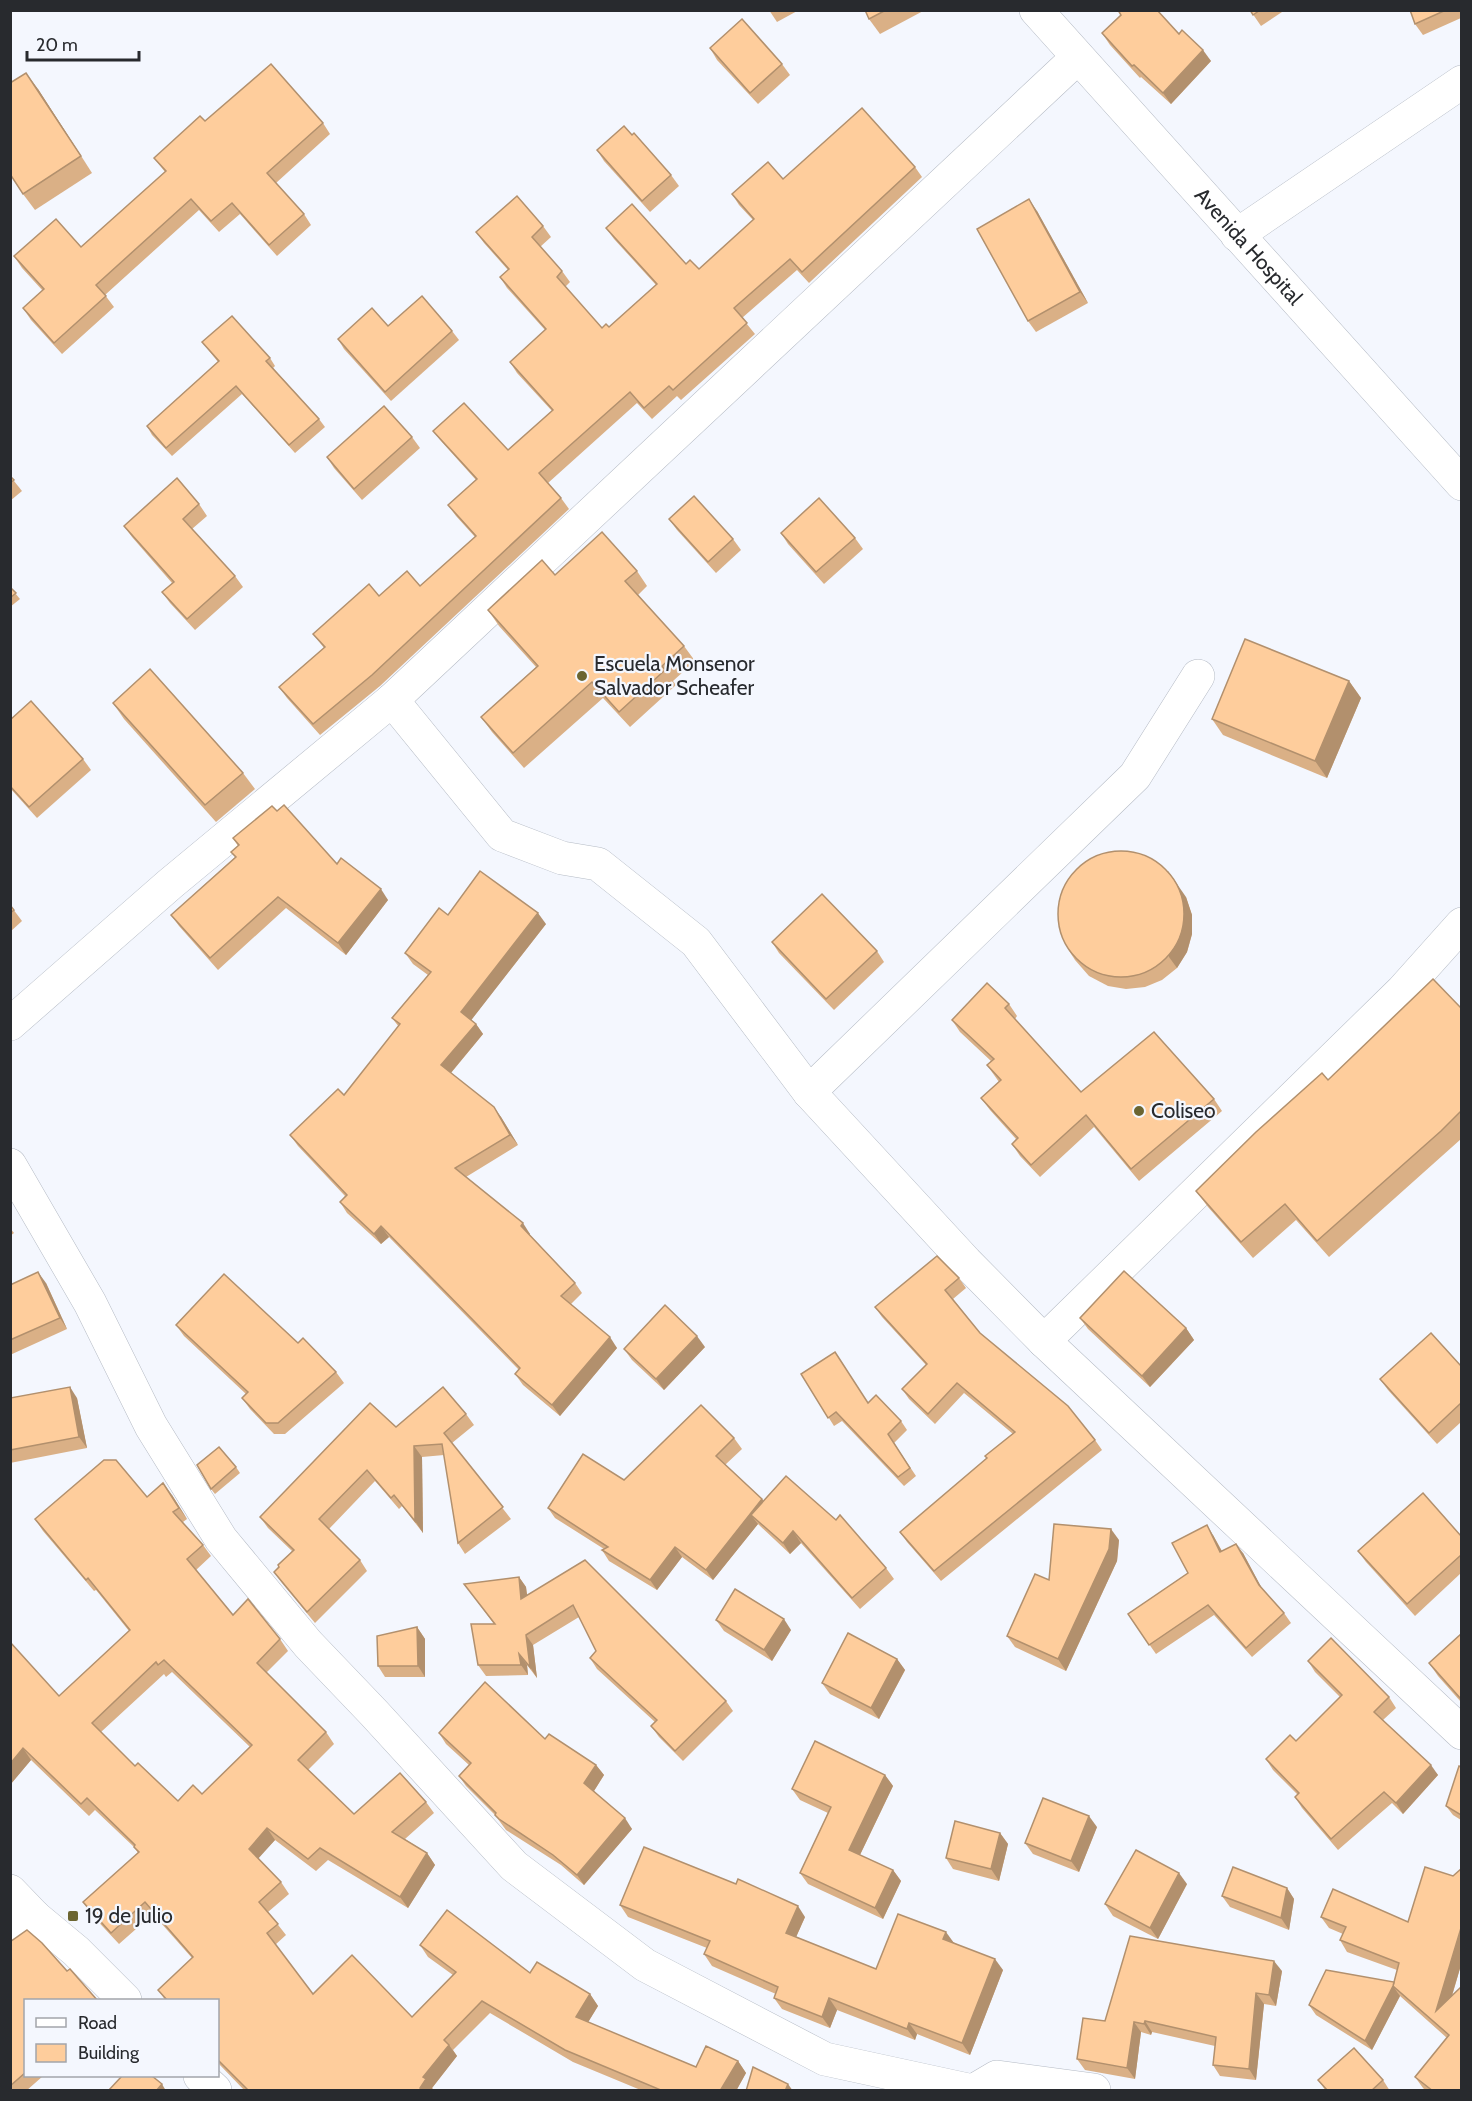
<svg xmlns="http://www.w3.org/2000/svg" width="1472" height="2101" font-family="Cabin,sans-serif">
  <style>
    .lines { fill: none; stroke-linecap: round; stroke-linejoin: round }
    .street-casing { stroke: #b5bbc5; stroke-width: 34 }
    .secondary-casing { stroke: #b5bbc5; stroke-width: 34 }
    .street { stroke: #fff; stroke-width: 33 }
    .secondary { stroke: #fff; stroke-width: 33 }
    .wall { fill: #dab086; fill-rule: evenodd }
    .shaded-wall { fill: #b2906d }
    .building { fill: #fecd9c; stroke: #b2906d; stroke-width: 1.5; fill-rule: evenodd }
    .poi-dot { fill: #6b6531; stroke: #f4f7fe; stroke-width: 2 }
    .labels { text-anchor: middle; stroke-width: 4.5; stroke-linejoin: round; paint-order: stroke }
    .street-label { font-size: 21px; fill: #282a2e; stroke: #f4f7fe }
    .poi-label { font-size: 21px; fill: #282a2e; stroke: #f4f7fe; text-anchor: start }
  </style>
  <rect width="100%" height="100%" fill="#f4f7fe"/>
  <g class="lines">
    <!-- street casing -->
    <g class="street-casing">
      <g id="street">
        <path id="s1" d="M1036,10L1462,484"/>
        <polyline points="1237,235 1462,82"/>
        <polyline points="392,700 502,835 562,858 598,864 696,942 809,1092 966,1262 1044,1341 1462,1733"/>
        <polyline points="10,1024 170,884 392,700 1077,58"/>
        <polyline points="809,1092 1135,776 1198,676"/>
        <polyline points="10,1165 90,1303 151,1426 221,1539 308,1644 374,1713 514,1866 645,1965 825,2059 968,2090"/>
        <polyline points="1044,1341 1402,991 1462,924"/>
        <polyline points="10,1937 35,1917"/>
        <polyline points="975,2090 997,2077 1094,2090"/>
      </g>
    </g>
    <!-- secondary casing -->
    <g class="secondary-casing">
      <g id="secondary">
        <polyline points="10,1891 35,1917 76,1951 125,2000"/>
        <polyline points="200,2076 215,2090"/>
      </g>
    </g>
    <!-- street -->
    <use href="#street" class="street"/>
    <!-- secondary -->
    <use href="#secondary" class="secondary"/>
  </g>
  <!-- wall -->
  <g class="wall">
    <polygon points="769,10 799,10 777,22"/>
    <polygon points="865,10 925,10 880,34 869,19"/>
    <polygon points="1250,10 1285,10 1261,26"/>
    <polygon points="1410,10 1461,10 1461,18 1423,35 1415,24"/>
    <polygon points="1102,33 1179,34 1211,61 1171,104 1141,77 1140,78 1110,45"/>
    <polygon points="710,48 782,64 790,75 758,104 717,60"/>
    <polygon points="38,89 92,173 35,210 23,194"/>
    <polygon points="205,121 323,123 330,134 276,183 304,214 311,225 277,256 240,214 219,232 199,210 105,295 114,307 62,354 31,320 23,308 43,291 22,268 14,256 81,247 165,172 154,158"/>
    <polygon points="632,135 671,175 679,186 650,212 604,161 597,150"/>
    <polygon points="915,167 922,177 809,283 797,270 742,318 755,334 681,400 677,396 652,419 637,403 548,483 561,498 569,509 380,686 320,735 287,698 279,687 324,648 313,634 379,596 420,586 475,537 456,516 448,505 476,480 441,441 433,431 508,450 552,411 517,373 510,362 545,330 507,288 500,277 508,270 484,243 476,232 543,226 551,237 540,247 562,271 570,282 565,287 602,328 609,327 656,285 614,239 606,228 699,269 753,220 739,205 732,194 783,179"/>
    <polygon points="1037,211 1088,303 1036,332 1028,321"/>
    <polygon points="388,326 452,331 459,340 391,401 344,349 338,339"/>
    <polygon points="202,342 270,358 275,366 273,368 319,419 325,427 295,453 242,394 172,456 152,435 147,426 218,362"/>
    <polygon points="412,437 420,448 362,500 334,468 327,457"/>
    <polygon points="10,476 22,491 10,501"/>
    <polygon points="199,504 207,516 192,529 235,576 243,587 195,630 170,603 162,592 172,583 132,537 124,526"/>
    <polygon points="669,519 733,539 741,550 716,573 677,530"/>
    <polygon points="781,533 855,538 863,549 824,584 788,544"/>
    <polygon points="637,571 647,586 638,595 684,646 695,661 673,681 676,685 630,727 603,698 524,768 492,732 481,717 536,667 499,626 488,610 555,575"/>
    <polygon points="10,587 20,599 10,607"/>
    <polygon points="1349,681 1361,698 1327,778 1223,735 1212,719"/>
    <polygon points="113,703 243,773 255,789 216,822 124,719"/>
    <polygon points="10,720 83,759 91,770 37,818 10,788"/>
    <polygon points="277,811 337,864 388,900 346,955 286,908 218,970 179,926 171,915 235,857 231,852 238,846 233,838"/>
    <polygon points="1186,897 1192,915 1192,934 1187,952 1177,968 1162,980 1145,987 1126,989 1108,986 1089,976 1075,960 1068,949"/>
    <polygon points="10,905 22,921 10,932"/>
    <polygon points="448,915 546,924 471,1020 476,1024 483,1034 451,1073 501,1117 518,1145 466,1177 530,1234 530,1235 575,1283 582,1293 571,1304 617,1348 560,1416 523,1385 515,1374 519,1370 389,1237 381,1244 347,1213 340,1202 345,1196 298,1146 290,1135 344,1095 399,1027 392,1018 428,975 413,964 405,953"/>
    <polygon points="772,942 877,951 884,962 834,1010 779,953"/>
    <polygon points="1009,1004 1017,1016 1015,1019 1081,1092 1214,1099 1222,1111 1139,1181 1094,1127 1040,1177 1020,1156 1012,1144 1016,1139 990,1110 981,1098 999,1082 987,1065 991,1061 960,1032 952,1020"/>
    <polygon points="1461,1008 1461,1139 1329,1257 1296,1220 1253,1258 1208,1207 1196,1191 1328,1080"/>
    <polygon points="10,1228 14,1233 10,1236"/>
    <polygon points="959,1278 966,1288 953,1299 980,1333 1095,1440 1102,1450 941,1581 907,1542 900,1532 987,1458 1013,1434 964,1393 935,1424 909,1399 902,1389 926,1365 882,1317 875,1307"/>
    <polygon points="46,1283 67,1329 10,1355 10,1285"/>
    <polygon points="1080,1318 1186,1328 1194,1340 1150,1387 1088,1329"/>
    <polygon points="176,1325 298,1343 336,1372 344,1383 285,1434 274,1434 250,1409 242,1398 246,1394 184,1336"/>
    <polygon points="705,1347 664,1390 632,1360 624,1349"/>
    <polygon points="1461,1366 1461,1422 1437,1444 1388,1390 1380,1379"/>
    <polygon points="801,1374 901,1421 907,1430 894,1443 916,1476 904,1486 842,1421 834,1426"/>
    <polygon points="10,1398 77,1398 87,1448 10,1463"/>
    <polygon points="466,1414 474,1425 452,1443 511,1519 465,1554 458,1543 444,1455 422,1457 423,1533 402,1506 399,1509 375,1481 329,1529 360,1560 367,1571 315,1623 282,1583 274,1572 292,1551 268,1528 260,1517 396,1427"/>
    <polygon points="734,1438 742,1449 725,1465 763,1501 886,1568 894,1579 860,1609 801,1543 790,1554 758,1524 713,1580 682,1557 657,1590 609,1561 602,1550 604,1549 555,1518 548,1508 624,1480"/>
    <polygon points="236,1467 240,1473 215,1494 211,1489"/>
    <path d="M172,1495L187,1519L183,1522L203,1545L211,1556L196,1570L233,1615L280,1639L288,1651L266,1673L326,1732L334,1744L308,1770L354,1814L426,1802L434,1813L405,1839L427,1853L435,1865L408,1908L328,1860L316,1871L275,1840L258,1858L281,1882L289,1894L268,1912L286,1935L275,1945L313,1994L412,2017L453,1975L428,1957L420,1945L530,1973L590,1994L598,2006L588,2022L696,2067L738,2061L746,2073L736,2091H643L573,2062L490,2013L453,2050L457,2056L432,2088L434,2091H245L218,2063V2001H166L158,1990L192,1958L153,1914L119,1944L91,1914L83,1902L138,1853L134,1847L95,1810L89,1816L31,1760L10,1785V1642L59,1696L129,1631L96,1590L94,1591L43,1531L35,1519L147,1497ZM172,1672L250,1747L202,1794L178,1801L135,1766L101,1732L164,1674L166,1677Z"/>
    <polygon points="1213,1535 1222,1551 1243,1553 1262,1589 1284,1613 1291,1623 1252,1657 1214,1615 1156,1654 1128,1614 1188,1573"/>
    <polygon points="1461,1536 1461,1573 1415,1616 1366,1562 1358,1551"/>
    <polygon points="1119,1540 1117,1561 1066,1671 1015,1647 1007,1636 1049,1580"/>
    <polygon points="585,1560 726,1701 733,1711 683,1761 659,1737 651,1726 655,1722 597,1669 590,1658 596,1651 579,1617 533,1645 537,1678 527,1665 528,1675 486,1676 478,1665 494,1624 464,1584 519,1577 526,1587 527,1596"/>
    <polygon points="716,1620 791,1630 772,1661 724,1631"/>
    <polygon points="417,1627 425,1639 425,1677 385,1677 378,1666"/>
    <polygon points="1461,1634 1461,1702 1438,1676 1429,1663"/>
    <polygon points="897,1659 905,1670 879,1719 830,1694 822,1683"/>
    <polygon points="1308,1661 1389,1697 1396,1708 1383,1720 1438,1775 1403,1814 1392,1803 1338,1850 1302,1808 1295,1797 1298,1795 1273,1770 1266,1759 1296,1741 1340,1697 1315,1672"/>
    <polygon points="439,1733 596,1765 604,1775 594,1791 632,1829 584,1885 561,1865 506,1830 495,1815 466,1786 459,1776 469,1765 446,1744"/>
    <polygon points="1461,1767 1461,1820 1453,1815 1446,1806"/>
    <polygon points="885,1775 893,1786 860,1855 893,1870 901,1881 883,1919 808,1884 800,1873 828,1813 800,1800 792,1789"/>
    <polygon points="1097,1827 1079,1872 1033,1854 1025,1843"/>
    <polygon points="1000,1833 1008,1844 999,1881 953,1869 946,1858"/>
    <polygon points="1187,1884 1158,1939 1113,1916 1105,1904"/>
    <polygon points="1287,1888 1294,1899 1289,1930 1230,1907 1222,1896"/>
    <polygon points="620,1905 805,1917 796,1937 876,1969 953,1942 1003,1970 970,2055 917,2034 915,2040 837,2010 830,2028 782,2009 774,1998 776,1994 712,1966 704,1954 707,1948 628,1917"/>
    <polygon points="1321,1917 1461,1965 1452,1996 1461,2091 1426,2091 1423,2088 1415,2077 1447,2038 1400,1996 1372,2050 1316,2015 1309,2005 1394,1982 1397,1970 1347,1952 1340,1940 1343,1934 1329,1928"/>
    <polygon points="10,1942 26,2001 26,2076 43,2076 26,2091 10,2091"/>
    <polygon points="1282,1971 1276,2006 1264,2004 1256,2080 1220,2076 1213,2065 1215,2046 1152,2032 1151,2035 1141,2032 1135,2079 1085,2070 1077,2059 1105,2021"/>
    <polygon points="1318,2080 1383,2080 1390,2091 1326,2091"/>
  </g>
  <!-- shaded-wall -->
  <g class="shaded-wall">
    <polygon points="1203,50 1211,61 1171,104 1163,93"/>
    <polygon points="26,73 38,89 92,173 81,156"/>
    <polygon points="1029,199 1037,211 1088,303 1080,292"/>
    <polygon points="1349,681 1361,698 1327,778 1315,761"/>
    <polygon points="1168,871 1186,897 1192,915 1192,934 1187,952 1177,968 1169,957"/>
    <polygon points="381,889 388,900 346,955 338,943"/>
    <polygon points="538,913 546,924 469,1023 461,1012"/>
    <polygon points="476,1024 483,1034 449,1075 441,1065"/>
    <polygon points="494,1107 501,1117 518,1145 510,1135"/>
    <polygon points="523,1223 530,1234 529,1236 521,1226"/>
    <polygon points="381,1226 389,1237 381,1244 374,1234"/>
    <polygon points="38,1272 46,1283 67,1329 60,1318"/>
    <polygon points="1186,1328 1194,1340 1150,1387 1142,1376"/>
    <polygon points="697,1336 705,1347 664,1390 656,1379"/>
    <polygon points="610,1337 617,1348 560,1416 552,1405"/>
    <polygon points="70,1387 77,1398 87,1448 79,1437"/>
    <polygon points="414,1446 422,1457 423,1533 415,1521"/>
    <polygon points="163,1483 172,1495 187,1519 179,1508"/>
    <polygon points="762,1499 769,1509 751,1515 758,1524 713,1580 706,1570"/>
    <polygon points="1207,1525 1213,1535 1227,1561 1220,1552"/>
    <polygon points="1111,1529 1119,1540 1117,1561 1066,1671 1058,1659"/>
    <polygon points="793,1531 801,1543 790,1554 783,1543"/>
    <polygon points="1236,1544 1243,1553 1265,1594 1259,1585"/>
    <polygon points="675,1547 682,1557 657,1590 650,1580"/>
    <polygon points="519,1577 526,1587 529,1610 521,1599"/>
    <polygon points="784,1619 791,1630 772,1661 764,1650"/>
    <polygon points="417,1627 425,1639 425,1677 418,1666"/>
    <polygon points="526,1635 533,1645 537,1678 530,1667"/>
    <polygon points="519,1654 527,1665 528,1675 521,1665"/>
    <polygon points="897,1659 905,1670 879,1719 871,1708"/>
    <polygon points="23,1748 31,1760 10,1785 10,1764"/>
    <polygon points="596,1765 604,1775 592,1794 584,1783"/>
    <polygon points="1431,1765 1438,1775 1403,1814 1396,1803"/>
    <polygon points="885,1775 893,1786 857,1861 849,1850"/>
    <polygon points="1089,1816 1097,1827 1079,1872 1071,1861"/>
    <polygon points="625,1818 632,1829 584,1885 577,1875"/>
    <polygon points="267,1828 275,1840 257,1860 249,1849"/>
    <polygon points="1000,1833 1008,1844 999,1881 991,1869"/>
    <polygon points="427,1853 435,1865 408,1908 400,1897"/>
    <polygon points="893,1870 901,1881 883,1919 875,1908"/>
    <polygon points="1179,1873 1187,1884 1158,1939 1150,1928"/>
    <polygon points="1287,1888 1294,1899 1289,1930 1281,1918"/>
    <polygon points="798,1906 805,1917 793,1944 786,1933"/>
    <polygon points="1461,1928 1461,1965 1444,2022 1436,2011"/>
    <polygon points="946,1932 954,1943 943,1939"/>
    <polygon points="995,1959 1003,1970 970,2055 962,2043"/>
    <polygon points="1274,1961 1282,1971 1276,2006 1269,1995"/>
    <polygon points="1393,1986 1400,1996 1372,2050 1365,2041"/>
    <polygon points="1256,1993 1264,2004 1256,2080 1249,2069"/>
    <polygon points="590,1994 598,2006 584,2029 576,2017"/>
    <polygon points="829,1998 837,2010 830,2028 822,2017"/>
    <polygon points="1145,2021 1152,2032 1151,2035 1144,2024"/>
    <polygon points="1134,2022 1141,2032 1135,2079 1127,2068"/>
    <polygon points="909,2023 917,2034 915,2040 907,2029"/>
    <polygon points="449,2045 457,2056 432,2088 434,2091 422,2091 420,2088 423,2077"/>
    <polygon points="738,2061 746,2073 736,2091 720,2091"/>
    <polygon points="162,2084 166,2091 156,2091"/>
    <polygon points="788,2084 793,2091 785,2091"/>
  </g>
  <!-- building -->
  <g class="building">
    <polygon points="865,10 886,10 869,19"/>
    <polygon points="1118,10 1157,10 1179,34 1182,30 1203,50 1163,93 1134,65 1132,66 1102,33 1121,15"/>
    <polygon points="1250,10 1260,10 1253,15"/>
    <polygon points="1410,10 1446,10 1415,24"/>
    <polygon points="742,19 782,64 750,93 710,48"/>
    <polygon points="271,64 323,123 267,173 304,214 269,245 232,203 211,221 191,199 96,285 106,296 54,343 23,308 44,289 14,256 56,219 81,247 166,171 154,158 200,116 205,121"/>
    <polygon points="26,73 81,156 23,194 10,174 10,83"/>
    <polygon points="862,108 915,167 802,272 790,259 734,308 747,323 673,390 669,386 644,408 630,392 539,473 561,498 372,675 313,724 279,687 325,647 313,634 369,584 379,596 407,571 420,586 476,536 448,505 477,479 433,431 464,403 508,450 553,410 510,362 546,329 500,277 509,269 476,232 517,196 543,226 532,237 562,271 557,277 602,328 606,324 609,327 657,284 606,228 632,204 686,264 690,260 699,269 754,219 732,194 768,162 783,179"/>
    <polygon points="624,126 632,135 634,133 671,175 642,201 597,150"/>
    <polygon points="1029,199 1080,292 1028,321 977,229"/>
    <polygon points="422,296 452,331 385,392 338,339 372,308 388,326"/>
    <polygon points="232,316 270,358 266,361 319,419 289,445 236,386 166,448 147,426 219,361 202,342"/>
    <polygon points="384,406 412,437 354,489 327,457"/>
    <polygon points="10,476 14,480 10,483"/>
    <polygon points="177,478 199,504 183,519 235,576 187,619 162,592 174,582 124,526"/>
    <polygon points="694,496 733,539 708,562 669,519"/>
    <polygon points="819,498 855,538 816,572 781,533"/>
    <polygon points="602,532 637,571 625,581 684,646 662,666 665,670 619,712 592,682 513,753 481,717 538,666 488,610 542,560 555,575"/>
    <polygon points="10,587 16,593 10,598"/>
    <polygon points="1245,639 1349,681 1315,761 1212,719"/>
    <polygon points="150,669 243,773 205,805 113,703"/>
    <polygon points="31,701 83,759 29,807 10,786 10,720"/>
    <polygon points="284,805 337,864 341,858 381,889 338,943 278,897 210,958 171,915 236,857 231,852 239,845 233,838 272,806 277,811"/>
    <circle cx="1121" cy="914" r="63"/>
    <polygon points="480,871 538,913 461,1012 476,1024 441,1065 494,1107 510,1135 455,1168 523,1223 521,1226 575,1283 561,1296 610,1337 552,1405 515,1374 520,1368 381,1226 374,1234 340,1202 347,1195 290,1135 338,1089 344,1095 400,1024 392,1018 431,972 405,953 439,908 448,915"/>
    <polygon points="822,894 877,951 826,999 772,942"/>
    <polygon points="10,905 14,910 10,913"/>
    <polygon points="1433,979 1461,1008 1461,1111 1441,1131 1317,1241 1285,1204 1241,1242 1196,1191 1256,1132 1322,1073 1328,1080"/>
    <polygon points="987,983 1009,1004 1005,1008 1081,1092 1154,1032 1214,1099 1131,1169 1086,1115 1031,1165 1012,1144 1018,1138 981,1098 1001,1080 987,1065 994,1059 952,1020"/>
    <polygon points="937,1256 959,1278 945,1290 980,1333 1068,1406 1095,1440 934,1571 900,1532 987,1458 985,1456 1015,1432 957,1383 928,1414 902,1389 927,1364 875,1307"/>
    <polygon points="1124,1271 1186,1328 1142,1376 1080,1318"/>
    <polygon points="38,1272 60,1318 10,1340 10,1285"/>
    <polygon points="224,1274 298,1343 303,1338 336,1372 278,1423 266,1423 242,1398 248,1392 176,1325"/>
    <polygon points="665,1305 697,1336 656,1379 624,1349"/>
    <polygon points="1431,1333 1461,1366 1461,1403 1429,1433 1380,1379"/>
    <polygon points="835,1352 868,1403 876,1395 901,1421 888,1434 910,1468 898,1477 836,1412 828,1418 801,1374"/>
    <polygon points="70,1387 79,1437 10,1450 10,1398"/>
    <polygon points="443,1387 466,1414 444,1433 503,1507 458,1543 442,1444 414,1446 415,1521 394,1495 391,1498 367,1470 319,1519 360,1560 307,1612 274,1572 279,1567 278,1565 294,1550 260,1517 370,1403 396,1427"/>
    <polygon points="701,1405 734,1438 716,1456 762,1499 706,1570 675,1547 650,1580 602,1550 608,1547 548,1508 583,1454 624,1480"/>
    <polygon points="219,1447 236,1467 211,1489 197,1465"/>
    <path d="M104,1460H116L147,1497L163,1483L179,1508L173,1512L203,1545L187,1559L233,1615L248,1599L280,1639L257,1663L326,1732L298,1760L354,1814L400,1773L426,1802L392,1832L427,1853L400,1897L320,1848L308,1859L267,1828L249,1849L281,1882L259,1902L278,1924L267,1933L313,1994L352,1955L412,2017L456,1972L420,1945L447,1910L530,1973L537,1962L590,1994L576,2017L696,2067L706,2046L738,2061L720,2091H663L565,2050L482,2001L444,2040L449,2045L423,2077L426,2079L420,2088L424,2091H249L218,2060V2001H168L158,1990L193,1957L145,1902L111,1933L83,1902L139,1852L134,1847L135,1845L87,1798L81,1804L23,1748L10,1764V1642L59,1696L130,1630L88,1578L86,1580L35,1519ZM164,1660L252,1745L202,1794L193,1785L178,1801L138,1763L135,1766L92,1723L156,1662L158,1665Z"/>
    <polygon points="786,1476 836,1520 840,1515 886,1568 852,1598 793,1531 783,1543 751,1515"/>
    <polygon points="1423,1493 1461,1536 1461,1555 1407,1604 1358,1551"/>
    <polygon points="1054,1524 1111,1529 1109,1549 1058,1659 1007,1636 1035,1574 1049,1580"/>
    <polygon points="1207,1525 1220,1552 1236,1544 1259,1585 1284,1613 1246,1648 1208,1605 1149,1645 1128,1614 1188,1573 1172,1543"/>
    <polygon points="585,1560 726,1701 675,1751 651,1726 657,1720 590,1658 596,1651 573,1605 526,1635 530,1667 519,1654 521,1665 478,1665 471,1624 495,1624 464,1584 519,1577 521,1599"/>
    <polygon points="735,1589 784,1619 764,1650 716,1620"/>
    <polygon points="417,1627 418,1666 378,1666 377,1636"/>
    <polygon points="848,1633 897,1659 871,1708 822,1683"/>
    <polygon points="1461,1634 1461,1699 1429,1663"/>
    <polygon points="1331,1638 1389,1697 1374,1712 1431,1765 1396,1803 1384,1792 1331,1839 1295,1797 1299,1793 1266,1759 1290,1735 1296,1741 1342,1695 1308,1661"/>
    <polygon points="485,1682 545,1739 549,1734 596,1765 584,1783 625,1818 577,1875 553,1855 499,1819 495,1815 496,1813 459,1776 471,1763 439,1733"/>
    <polygon points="815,1741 885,1775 849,1850 893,1870 875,1908 800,1873 831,1807 792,1789"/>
    <polygon points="1459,1766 1461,1767 1461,1815 1446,1806"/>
    <polygon points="1043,1798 1089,1816 1071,1861 1025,1843"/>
    <polygon points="955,1821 1000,1833 991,1869 946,1858"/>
    <polygon points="644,1847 736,1884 738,1879 798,1906 786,1933 876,1969 898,1914 946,1932 943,1939 995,1959 962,2043 909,2023 907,2029 829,1998 822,2017 774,1998 778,1987 704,1954 710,1941 620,1905"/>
    <polygon points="1136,1850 1179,1873 1150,1928 1105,1904"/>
    <polygon points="1233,1867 1287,1888 1281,1918 1222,1896"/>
    <polygon points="1425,1867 1453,1876 1461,1869 1461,1928 1436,2011 1461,1987 1461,2091 1433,2091 1415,2077 1449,2035 1393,1986 1399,1963 1340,1940 1346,1927 1321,1917 1333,1889 1408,1922"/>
    <polygon points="27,1930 42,1943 67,1971 70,1969 98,2001 26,2001 26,2072 10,2086 10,1942"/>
    <polygon points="1130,1936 1274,1961 1269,1995 1256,1993 1249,2069 1213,2065 1216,2037 1145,2021 1144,2024 1134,2022 1127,2068 1077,2059 1083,2018 1105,2021"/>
    <polygon points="1326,1970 1394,1982 1393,1986 1365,2041 1309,2005"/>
    <polygon points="1354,2048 1383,2080 1371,2091 1328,2091 1318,2080"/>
    <polygon points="753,2067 788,2084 785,2091 746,2091"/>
    <polygon points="122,2076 152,2076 162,2084 156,2091 108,2091"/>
  </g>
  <!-- markers -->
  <g class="poi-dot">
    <circle cx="582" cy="676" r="6"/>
    <circle cx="1139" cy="1111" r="6"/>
    <rect x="67" y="1910" width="12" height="12" rx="3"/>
  </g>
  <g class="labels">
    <!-- street labels -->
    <g class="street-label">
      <text dy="7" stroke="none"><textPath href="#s1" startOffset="318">Avenida Hospital</textPath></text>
    </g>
    <!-- poi labels -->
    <g class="poi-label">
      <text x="594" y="671">Escuela Monsenor<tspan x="594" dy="24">Salvador Scheafer</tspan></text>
      <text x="1151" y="1118">Coliseo</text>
      <text x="85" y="1923">19 de Julio</text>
    </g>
  </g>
  <!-- border -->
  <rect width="1472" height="2101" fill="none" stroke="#282a2e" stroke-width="24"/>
  <!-- legend -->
  <rect x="24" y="1999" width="195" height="78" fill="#f4f7fe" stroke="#a2a5ab" stroke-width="1.5"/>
  <rect x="36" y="2018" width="30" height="9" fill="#ffffff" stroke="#a2a5ab" stroke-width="1.5"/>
  <text x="78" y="2029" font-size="18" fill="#282a2e">Road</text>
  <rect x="36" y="2044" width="30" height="18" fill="#fecd9c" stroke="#a2a5ab" stroke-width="1.5"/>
  <text x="78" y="2059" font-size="18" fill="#282a2e">Building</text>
  <!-- scale -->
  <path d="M27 51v9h112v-9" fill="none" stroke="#282a2e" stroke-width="3"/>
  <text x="36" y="51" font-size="18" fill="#282a2e" stroke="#f4f7fe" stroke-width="4.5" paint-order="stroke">20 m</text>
</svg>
